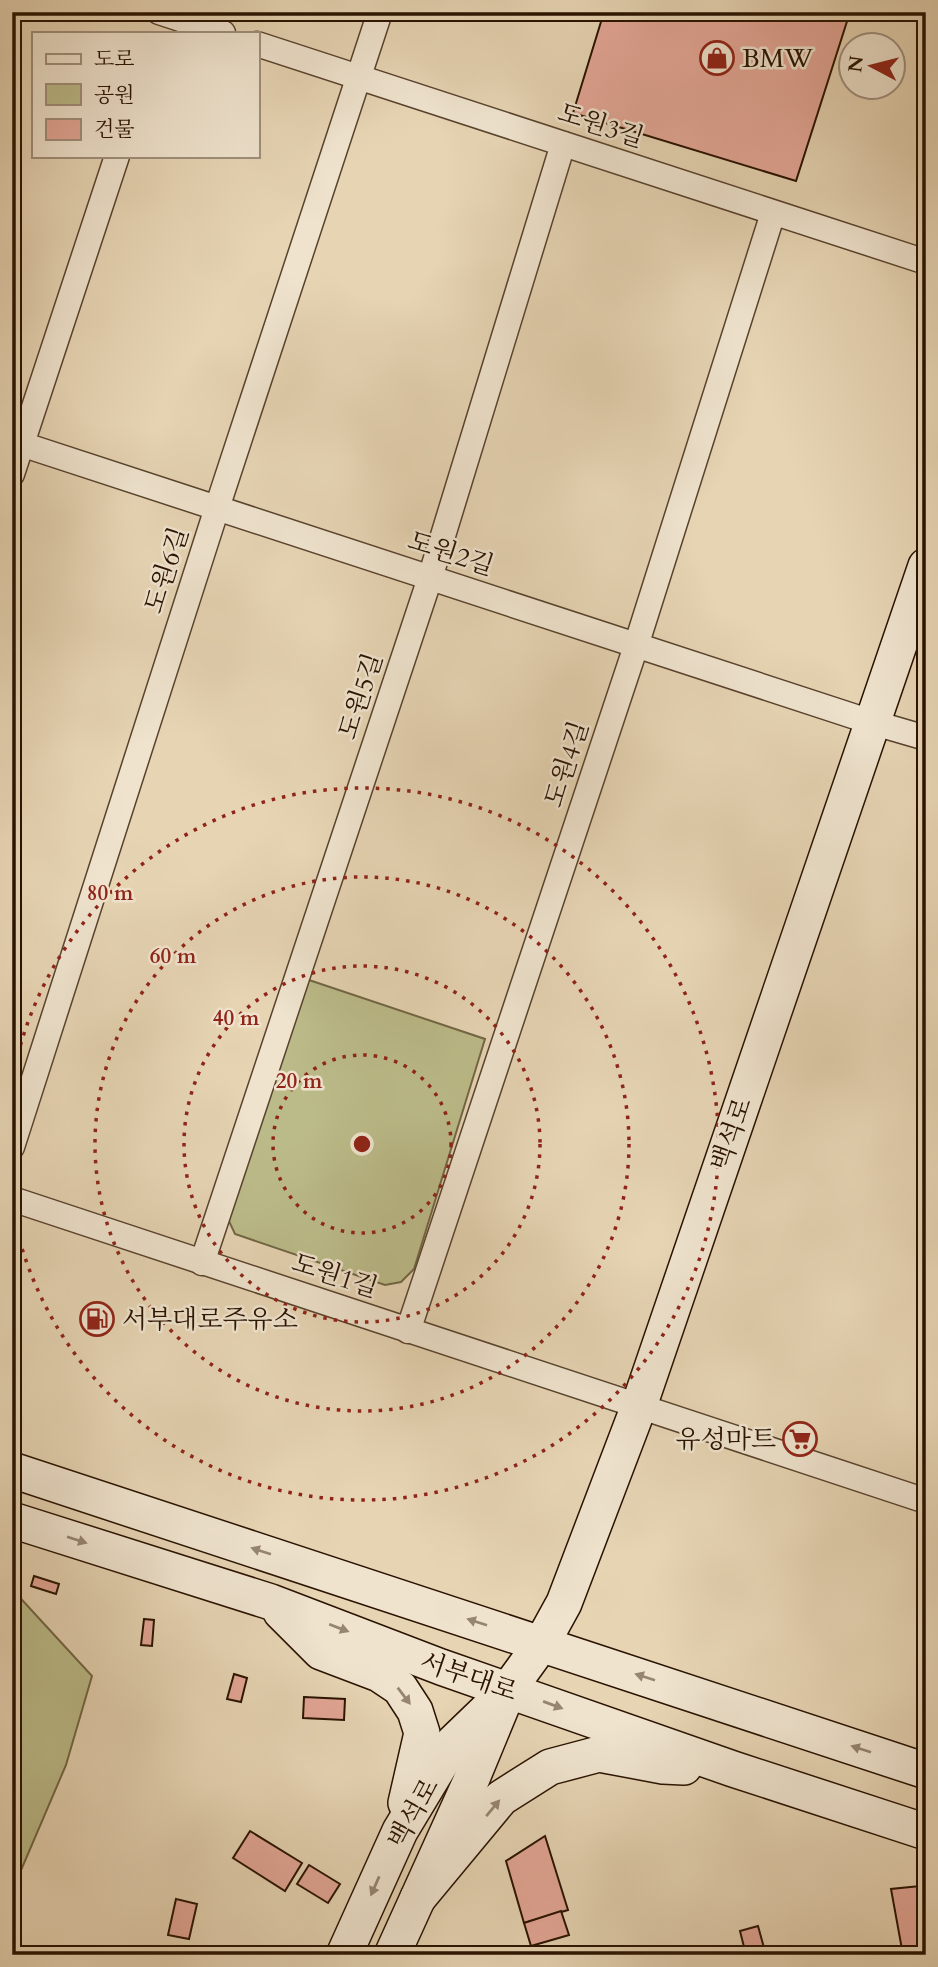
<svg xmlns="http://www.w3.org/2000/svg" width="938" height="1967" font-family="Cardo,'Noto Serif KR',serif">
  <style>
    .green { fill: #bbbb89; stroke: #726644; stroke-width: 2 }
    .building { fill: #e3a696; stroke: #291200; stroke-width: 2 }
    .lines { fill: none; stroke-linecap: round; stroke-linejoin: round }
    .street-casing { stroke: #58422d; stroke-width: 27 }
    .secondary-casing { stroke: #291200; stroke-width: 38 }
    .street { stroke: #efe3ce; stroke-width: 24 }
    .secondary { stroke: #efe3ce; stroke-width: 35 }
    .oneway { fill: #968571 }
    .ring { fill: none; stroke: #8f2418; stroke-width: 3.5; stroke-dasharray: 3.5 7 }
    .labels { text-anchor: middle; stroke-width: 5; stroke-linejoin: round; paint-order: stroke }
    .poi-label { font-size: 26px; fill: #291200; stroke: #efe3ce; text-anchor: start }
    .street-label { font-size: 26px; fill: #291200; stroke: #efe3ce }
    .centre { fill: #8f2418; stroke: #efe3ce; stroke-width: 3.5 }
    .ring-label { font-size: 21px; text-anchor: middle; font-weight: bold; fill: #8f2418; stroke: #efe3ce; stroke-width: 5; stroke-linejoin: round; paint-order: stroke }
  </style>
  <rect width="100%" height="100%" fill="#e6d4b3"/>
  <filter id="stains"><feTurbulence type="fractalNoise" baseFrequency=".00286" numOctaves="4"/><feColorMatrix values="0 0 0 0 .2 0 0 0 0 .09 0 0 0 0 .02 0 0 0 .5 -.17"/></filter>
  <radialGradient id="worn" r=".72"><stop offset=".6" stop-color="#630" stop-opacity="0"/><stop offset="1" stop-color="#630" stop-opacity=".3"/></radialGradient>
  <!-- green -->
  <g class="green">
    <polygon points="306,979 485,1039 414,1269 401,1282 385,1285 235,1234 227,1217"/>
    <polygon points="12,1589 92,1676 66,1765 19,1875 12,1884"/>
  </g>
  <!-- building -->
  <g class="building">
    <polygon points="604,12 850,12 796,181 573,113"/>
    <polygon points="34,1576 59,1584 56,1594 31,1586"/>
    <polygon points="144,1619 154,1620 152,1646 141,1645"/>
    <polygon points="234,1674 247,1678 241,1702 227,1699"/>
    <polygon points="304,1697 345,1699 344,1720 303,1718"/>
    <polygon points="250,1831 302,1863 285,1891 233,1858"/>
    <polygon points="545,1836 568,1910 524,1923 506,1861"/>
    <polygon points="309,1865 340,1884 328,1903 297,1884"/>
    <polygon points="920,1886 926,1900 926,1955 903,1955 891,1889"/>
    <polygon points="176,1899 197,1904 189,1939 168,1935"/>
    <polygon points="561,1911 569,1935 531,1946 524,1923"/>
    <polygon points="758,1926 766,1955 746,1955 740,1931"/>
    <polygon points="155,1948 156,1955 130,1955 129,1953"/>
  </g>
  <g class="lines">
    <!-- street casing -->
    <g class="street-casing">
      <g id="street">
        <polyline points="159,12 223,33"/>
        <polyline points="257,44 926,262"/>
        <polyline points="12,441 871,722 926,738"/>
        <polyline points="12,474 117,156"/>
        <polyline points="12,1147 217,508 380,12"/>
        <polyline points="12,1199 926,1501"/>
        <polyline points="202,1263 430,578 563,144"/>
        <polyline points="408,1331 636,646 773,213"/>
      </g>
    </g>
    <!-- secondary casing -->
    <g class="secondary-casing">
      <g id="secondary">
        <polyline points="12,1470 926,1771"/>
        <polyline points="12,1520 271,1602 441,1667 733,1769 926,1832"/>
        <polyline points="281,1612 321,1652 379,1674 400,1688 415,1711 422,1733 406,1803"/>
        <polyline points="418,1898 501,1798 550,1767 599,1754 663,1766 684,1767"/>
        <polyline points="344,1955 400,1831 453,1743 508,1690 542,1643 564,1603 639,1406 926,566"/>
        <polyline points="392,1955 470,1783 503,1703"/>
      </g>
    </g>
    <!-- street -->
    <use href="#street" class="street"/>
    <!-- secondary -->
    <use href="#secondary" class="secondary"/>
  </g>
  <!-- one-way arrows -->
  <defs><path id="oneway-solid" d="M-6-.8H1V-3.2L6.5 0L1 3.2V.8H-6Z" transform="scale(1.75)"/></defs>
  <g class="oneway">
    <use href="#oneway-solid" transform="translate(77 1540) rotate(18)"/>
    <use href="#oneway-solid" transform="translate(261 1551) rotate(-162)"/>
    <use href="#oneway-solid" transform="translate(477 1622) rotate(-162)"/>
    <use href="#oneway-solid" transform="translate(339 1628) rotate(21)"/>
    <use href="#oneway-solid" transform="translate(645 1677) rotate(-162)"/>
    <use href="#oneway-solid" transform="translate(404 1696) rotate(53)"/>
    <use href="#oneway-solid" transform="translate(553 1705) rotate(20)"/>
    <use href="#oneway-solid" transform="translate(861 1749) rotate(-162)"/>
    <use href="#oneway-solid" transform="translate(493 1808) rotate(-50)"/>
    <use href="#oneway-solid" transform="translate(375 1886) rotate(114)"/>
  </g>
  <!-- distance rings -->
  <g class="ring">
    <circle cx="362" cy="1144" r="89"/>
    <circle cx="362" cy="1144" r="178"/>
    <circle cx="362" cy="1144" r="267"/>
    <path d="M13 1076A356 356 0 1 1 13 1212"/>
  </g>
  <!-- icons -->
  <defs>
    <g id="shop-ring" transform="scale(1.75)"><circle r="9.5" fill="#efe3ce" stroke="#8f2418" stroke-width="1.5"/><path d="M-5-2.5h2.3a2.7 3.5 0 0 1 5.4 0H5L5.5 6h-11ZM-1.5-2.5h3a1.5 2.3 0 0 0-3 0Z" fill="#8f2418"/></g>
    <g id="fuel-ring" transform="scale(1.75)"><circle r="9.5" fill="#efe3ce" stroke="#8f2418" stroke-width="1.5"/><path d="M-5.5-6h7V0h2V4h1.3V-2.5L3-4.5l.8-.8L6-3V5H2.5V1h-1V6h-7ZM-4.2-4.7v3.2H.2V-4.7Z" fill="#8f2418"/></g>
    <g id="supermarket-ring" transform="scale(1.75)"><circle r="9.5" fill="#efe3ce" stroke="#8f2418" stroke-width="1.5"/><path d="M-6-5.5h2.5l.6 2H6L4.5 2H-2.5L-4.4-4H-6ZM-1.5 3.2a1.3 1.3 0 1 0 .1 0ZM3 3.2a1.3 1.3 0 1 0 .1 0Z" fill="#8f2418"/></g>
  </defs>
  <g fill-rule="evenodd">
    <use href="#shop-ring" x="717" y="58"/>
    <use href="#fuel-ring" x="97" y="1319"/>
    <use href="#supermarket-ring" x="800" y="1439"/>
  </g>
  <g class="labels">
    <!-- poi labels -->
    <g class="poi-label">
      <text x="742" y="67">BMW</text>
      <text x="122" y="1328">서부대로주유소</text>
      <text x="776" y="1448" text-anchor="end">유성마트</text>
    </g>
    <!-- street labels -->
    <g class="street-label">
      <text transform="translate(601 125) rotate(18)" y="9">도원3길</text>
      <text transform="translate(451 553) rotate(18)" y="9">도원2길</text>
      <text transform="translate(166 570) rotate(-72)" y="9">도원6길</text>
      <text transform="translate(360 696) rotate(-72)" y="9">도원5길</text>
      <text transform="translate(566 764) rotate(-72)" y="9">도원4길</text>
      <text transform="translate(731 1134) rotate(-71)" y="9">백석로</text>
      <text transform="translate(335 1275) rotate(18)" y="9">도원1길</text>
      <text transform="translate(469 1676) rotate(19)" y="9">서부대로</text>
      <text transform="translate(413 1813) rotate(-61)" y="9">백석로</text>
    </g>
  </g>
  <circle cx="362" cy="1144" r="10" class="centre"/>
  <g class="ring-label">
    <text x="110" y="900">80 m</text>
    <text x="173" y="963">60 m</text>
    <text x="236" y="1025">40 m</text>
    <text x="299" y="1088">20 m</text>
  </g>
  <!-- margin -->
  <rect width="938" height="1967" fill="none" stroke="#e6d4b3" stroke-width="42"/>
  <rect x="14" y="14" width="910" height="1939" fill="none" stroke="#291200" stroke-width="3.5"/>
  <rect x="21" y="21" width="896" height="1925" fill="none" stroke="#291200" stroke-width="2"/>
  <!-- legend -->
  <rect x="32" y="32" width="228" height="126" fill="#efe3ce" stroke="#a08f7c" stroke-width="2"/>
  <rect x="46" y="54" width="35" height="10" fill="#efe3ce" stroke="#a08f7c" stroke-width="2"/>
  <text x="94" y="66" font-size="21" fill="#291200">도로</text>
  <rect x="46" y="84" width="35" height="21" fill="#bbbb89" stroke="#a08f7c" stroke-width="2"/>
  <text x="94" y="102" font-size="21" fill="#291200">공원</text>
  <rect x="46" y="119" width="35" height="21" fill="#e3a696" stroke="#a08f7c" stroke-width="2"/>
  <text x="94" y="136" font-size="21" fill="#291200">건물</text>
  <!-- north arrow -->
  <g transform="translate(872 66) rotate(277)"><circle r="33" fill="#efe3ce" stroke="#a08f7c" stroke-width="2"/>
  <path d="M0-5L12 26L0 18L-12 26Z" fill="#8f2418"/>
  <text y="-10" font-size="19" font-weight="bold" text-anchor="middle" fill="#291200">N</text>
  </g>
  <rect width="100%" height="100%" filter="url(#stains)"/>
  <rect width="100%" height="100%" fill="url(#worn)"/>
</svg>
